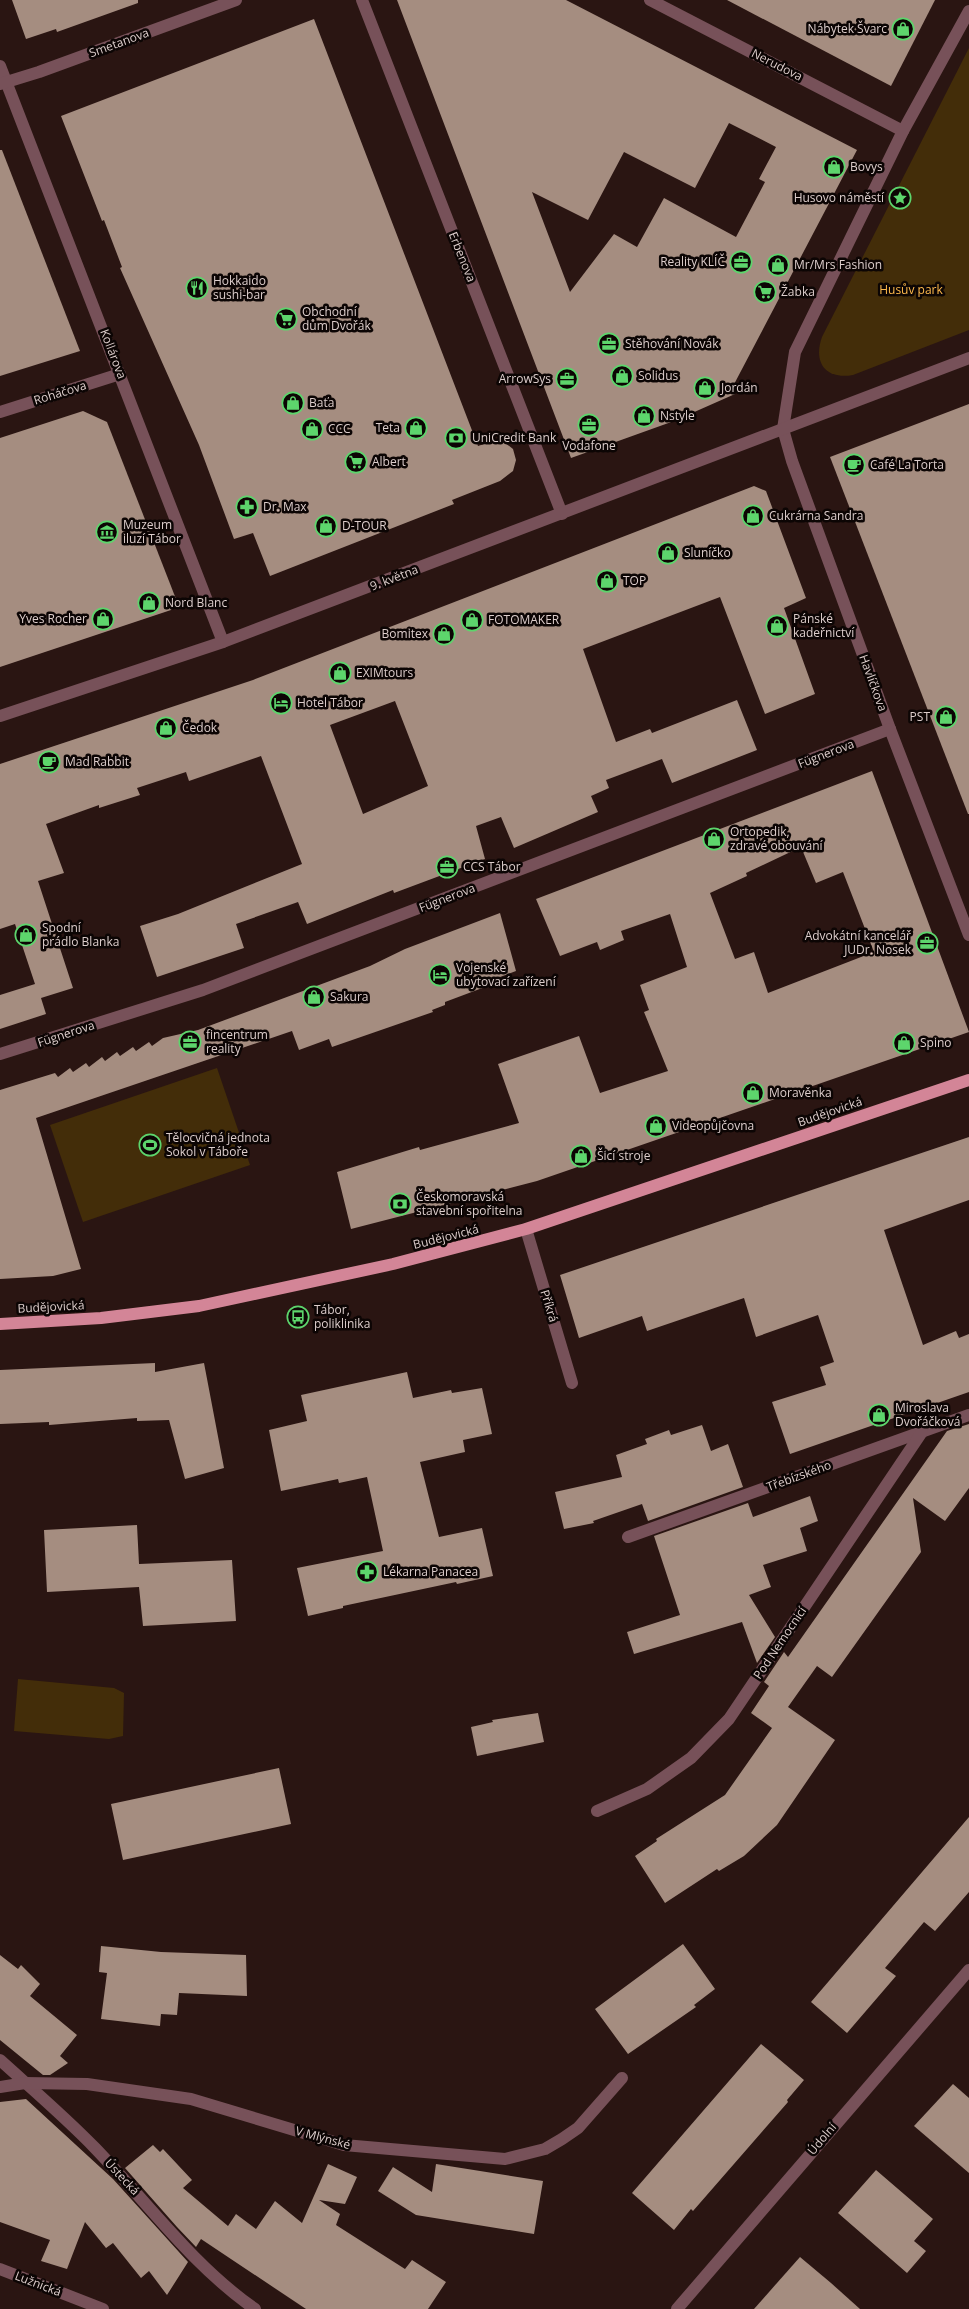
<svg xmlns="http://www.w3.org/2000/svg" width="969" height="2309" font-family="'Open Sans',sans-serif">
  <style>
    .green { fill: #432d09 }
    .building { fill: #a58d80; fill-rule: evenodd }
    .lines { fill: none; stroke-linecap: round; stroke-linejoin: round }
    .minor { stroke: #775159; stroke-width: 12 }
    .major { stroke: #d38597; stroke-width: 12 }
    .labels { text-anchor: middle; stroke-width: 5; stroke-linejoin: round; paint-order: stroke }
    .poi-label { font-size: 12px; fill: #ddcecc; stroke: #0c0504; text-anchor: start }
    .street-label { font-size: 12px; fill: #ddcecc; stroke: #0c0504 }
    .park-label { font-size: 12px; fill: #feba4d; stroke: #0c0504 }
  </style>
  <rect width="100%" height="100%" fill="#2a1512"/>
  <!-- green -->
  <g class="green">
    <path d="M969,48V330L853,375C825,380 813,362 822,337Z"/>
    <polygon points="217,1068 250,1165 83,1222 50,1125"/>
    <polygon points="18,1679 114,1688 124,1693 123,1736 109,1739 14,1731"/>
  </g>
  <!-- building -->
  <g class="building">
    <polygon points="12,0 138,0 138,3 57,32 56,29 26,39"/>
    <path d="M397,0H566L857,150L731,390L735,394L674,421L571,458ZM729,123L776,147L759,179L765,182L736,237L664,198L637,247L614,234L570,292L532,192L588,220L624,152L695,188Z"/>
    <polygon points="727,0 935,0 891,86"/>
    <polygon points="314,19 478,446 493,441 504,442 513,449 516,460 513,471 500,481 452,500 454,504 270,576 253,533 234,539 199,445 120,268 122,267 104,220 102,221 61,116"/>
    <polygon points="0,150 2,150 80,351 0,376"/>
    <polygon points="969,404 969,814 968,814 830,457"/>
    <polygon points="83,411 107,422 176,599 171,610 0,667 0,438"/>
    <path d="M754,486L766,491L806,598L784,608L815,694L765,714L720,597L583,649L616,742L650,729L652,733L737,700L757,750L672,783L662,759L606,780L609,788L591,796L598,812L514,848L501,817L476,826L485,859L394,893L393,890L307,924L298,902L236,924L244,948L157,977L140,926L178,914L302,864L261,756L189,781L186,772L137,788L140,795L99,808V805L46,824L64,873L38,881L73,988L41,998L46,1014L0,1029V995L35,984L15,924L0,929V764L253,680ZM395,701L428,786L363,814L330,725Z"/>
    <path d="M872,771L969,1032L537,1181L351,1229L337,1172L419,1147L420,1150L519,1123L498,1064L579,1036L600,1093L668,1071L644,1012L649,1010L640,985L687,967L670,914L621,931L624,940L600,950L597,942L560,956L536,899ZM801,847L816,883L843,872L874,952L768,993L754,952L735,959L710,893L747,876L746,873Z"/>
    <polygon points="500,913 516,971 500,977 501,981 445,1002 445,1005 432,1010 433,1012 332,1047 329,1039 299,1050 292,1031 36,1118 81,1269 53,1276 0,1279 0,1090 55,1073 58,1077 70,1068 73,1072 86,1063 89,1067 102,1057 105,1061 117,1052 120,1056 133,1047 136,1051 149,1042 152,1046 163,1038 198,1030 370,966 405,949"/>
    <polygon points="969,1137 969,1200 884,1230 923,1345 956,1331 959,1338 969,1334 969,1392 790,1454 772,1402 826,1385 820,1367 834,1362 818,1315 756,1337 744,1298 647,1331 642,1316 579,1338 560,1275"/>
    <polygon points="155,1363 155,1372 204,1363 224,1468 185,1479 169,1420 137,1421 137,1418 49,1425 49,1422 0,1424 0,1370"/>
    <polygon points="407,1372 413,1398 451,1390 452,1393 482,1388 492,1434 463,1440 465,1452 420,1462 439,1537 482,1528 493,1576 457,1584 456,1582 343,1606 343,1608 308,1616 297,1568 383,1551 367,1477 339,1483 338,1479 281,1491 269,1430 307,1421 301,1395"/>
    <polygon points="969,1424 969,1488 945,1521 913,1498 921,1552 832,1677 817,1666 788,1707 835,1740 777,1825 744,1856 719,1871 717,1869 665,1903 635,1856 657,1841 656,1839 725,1795 772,1728 751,1713 769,1686 764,1682 784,1652 788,1657 947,1431"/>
    <polygon points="702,1425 711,1451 728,1444 743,1487 648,1521 642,1504 593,1521 594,1523 564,1529 555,1492 622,1477 616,1455 647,1444 645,1439 669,1430 671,1435"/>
    <polygon points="810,1496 818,1521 800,1528 807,1551 763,1565 771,1587 749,1595 775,1637 757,1663 742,1622 634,1654 627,1632 680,1615 654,1536 748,1503 753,1517"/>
    <polygon points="137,1525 139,1564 232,1560 236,1621 143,1626 139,1587 47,1592 44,1530"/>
    <polygon points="538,1713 544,1742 477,1756 471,1727 493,1722 492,1720"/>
    <polygon points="279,1768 291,1824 123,1860 111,1804"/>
    <polygon points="969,1817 969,1892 935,1931 924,1922 885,1968 896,1976 847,2033 811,2002"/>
    <polygon points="683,1944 715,1989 694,2005 696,2007 628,2054 595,2009"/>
    <polygon points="101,1946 161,1952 246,1955 247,1996 179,1993 177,2015 161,2014 160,2026 101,2019 107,1973 99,1972"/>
    <polygon points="0,1955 18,1969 21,1965 40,1984 30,1996 77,2035 60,2056 68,2063 50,2075 43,2075 0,2040"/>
    <polygon points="761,2044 804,2080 787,2100 788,2102 693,2211 691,2209 674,2230 632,2193"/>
    <polygon points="953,2084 969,2098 969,2173 914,2126"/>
    <polygon points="26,2099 113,2179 188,2262 167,2295 149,2271 141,2278 113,2243 106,2248 85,2222 67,2269 41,2261 50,2240 0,2222 0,2102"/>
    <polygon points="153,2145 160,2152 163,2149 192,2180 183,2188 228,2226 236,2214 256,2229 275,2201 302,2223 328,2164 357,2177 345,2204 319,2200 340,2214 336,2225 405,2269 412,2260 446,2282 428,2309 306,2309 201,2239 196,2247 177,2227 125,2168"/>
    <polygon points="436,2164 543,2181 534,2234 416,2215 378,2191 393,2167 432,2192"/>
    <polygon points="876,2170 933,2219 914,2241 926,2251 907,2273 838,2213"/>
    <polygon points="800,2257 831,2283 860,2309 754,2309"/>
  </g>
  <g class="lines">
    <!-- minor -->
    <g class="minor">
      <polyline points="362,0 562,514"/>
      <polyline points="650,0 903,131"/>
      <polyline points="969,11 903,131 795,352 783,429 792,461 890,729 969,935"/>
      <polyline points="0,66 223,642"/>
      <polyline points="0,84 39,72 236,0"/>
      <polyline points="0,412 120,374"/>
      <polyline points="0,716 223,642 969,358"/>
      <polyline points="0,1054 203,990 890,729"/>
      <polyline points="526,1229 572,1383"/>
      <polyline points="628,1537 969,1415"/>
      <polyline points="597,1811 647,1789 691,1758 729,1719 922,1432"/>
      <path d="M0,2060C32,2089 65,2117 95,2148C147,2202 193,2266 255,2309"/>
      <polyline points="0,2087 25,2083 87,2084 191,2099 344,2145 505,2159 545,2149 562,2139 578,2128 622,2078"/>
      <polyline points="0,2269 103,2309"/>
      <polyline points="677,2309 969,1970"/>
    </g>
    <!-- major -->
    <polyline class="major" points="0,1324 101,1318 199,1306 393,1264 526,1229 969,1080"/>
  </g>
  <!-- icons -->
  <defs>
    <g id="shop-ring" transform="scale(1.125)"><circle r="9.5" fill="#0c0504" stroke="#5dd56c" stroke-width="1.5"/><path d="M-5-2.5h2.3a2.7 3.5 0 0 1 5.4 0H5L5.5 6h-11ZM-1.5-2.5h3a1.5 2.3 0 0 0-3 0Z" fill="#5dd56c"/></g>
    <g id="sight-ring" transform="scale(1.125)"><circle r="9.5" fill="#0c0504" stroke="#5dd56c" stroke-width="1.5"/><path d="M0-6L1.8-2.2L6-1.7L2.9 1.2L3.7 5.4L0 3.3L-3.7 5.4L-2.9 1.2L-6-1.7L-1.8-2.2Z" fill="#5dd56c"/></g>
    <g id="office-ring" transform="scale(1.125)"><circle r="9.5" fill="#0c0504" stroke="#5dd56c" stroke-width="1.5"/><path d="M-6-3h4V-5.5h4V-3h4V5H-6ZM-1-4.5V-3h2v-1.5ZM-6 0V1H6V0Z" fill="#5dd56c"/></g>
    <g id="restaurant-ring" transform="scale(1.125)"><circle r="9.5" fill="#0c0504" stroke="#5dd56c" stroke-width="1.5"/><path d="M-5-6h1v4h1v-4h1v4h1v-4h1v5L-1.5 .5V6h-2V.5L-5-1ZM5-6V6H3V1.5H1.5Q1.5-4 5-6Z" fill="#5dd56c"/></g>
    <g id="supermarket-ring" transform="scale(1.125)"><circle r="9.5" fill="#0c0504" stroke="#5dd56c" stroke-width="1.5"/><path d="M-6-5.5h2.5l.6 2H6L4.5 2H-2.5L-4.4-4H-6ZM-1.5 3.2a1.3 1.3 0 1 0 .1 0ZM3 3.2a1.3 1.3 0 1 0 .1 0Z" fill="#5dd56c"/></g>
    <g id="bank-ring" transform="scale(1.125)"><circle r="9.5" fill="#0c0504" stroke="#5dd56c" stroke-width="1.5"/><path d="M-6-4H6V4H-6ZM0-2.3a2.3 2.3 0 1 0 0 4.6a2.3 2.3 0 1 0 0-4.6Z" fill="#5dd56c"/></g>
    <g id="cafe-ring" transform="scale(1.125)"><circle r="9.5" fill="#0c0504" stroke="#5dd56c" stroke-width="1.5"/><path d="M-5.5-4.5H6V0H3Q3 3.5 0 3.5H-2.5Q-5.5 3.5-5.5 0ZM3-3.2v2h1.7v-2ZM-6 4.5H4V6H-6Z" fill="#5dd56c"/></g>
    <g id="pharmacy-ring" transform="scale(1.125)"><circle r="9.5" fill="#0c0504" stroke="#5dd56c" stroke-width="1.5"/><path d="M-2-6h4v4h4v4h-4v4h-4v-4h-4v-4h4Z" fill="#5dd56c"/></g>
    <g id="museum-ring" transform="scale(1.125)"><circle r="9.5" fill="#0c0504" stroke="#5dd56c" stroke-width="1.5"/><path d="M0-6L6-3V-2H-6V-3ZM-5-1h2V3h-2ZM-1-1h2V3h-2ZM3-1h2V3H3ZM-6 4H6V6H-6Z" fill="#5dd56c"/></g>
    <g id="hotel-ring" transform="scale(1.125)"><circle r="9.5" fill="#0c0504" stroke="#5dd56c" stroke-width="1.5"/><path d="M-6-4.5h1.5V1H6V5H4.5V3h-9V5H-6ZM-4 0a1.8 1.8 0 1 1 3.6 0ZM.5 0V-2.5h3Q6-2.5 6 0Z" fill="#5dd56c"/></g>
    <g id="stadium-ring" transform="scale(1.125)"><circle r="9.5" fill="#0c0504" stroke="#5dd56c" stroke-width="1.5"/><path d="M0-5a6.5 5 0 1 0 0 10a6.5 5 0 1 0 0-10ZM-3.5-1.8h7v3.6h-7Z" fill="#5dd56c"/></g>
    <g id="bus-ring" transform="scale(1.125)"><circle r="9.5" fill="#0c0504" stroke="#5dd56c" stroke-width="1.5"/><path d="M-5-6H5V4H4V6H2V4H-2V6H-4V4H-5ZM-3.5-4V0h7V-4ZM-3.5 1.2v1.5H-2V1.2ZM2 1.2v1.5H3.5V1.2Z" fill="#5dd56c"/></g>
  </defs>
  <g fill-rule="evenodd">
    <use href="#shop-ring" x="903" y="29"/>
    <use href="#shop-ring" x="834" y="167"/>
    <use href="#sight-ring" x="900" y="198"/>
    <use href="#office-ring" x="741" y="262"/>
    <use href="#shop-ring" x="778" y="265"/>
    <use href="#restaurant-ring" x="197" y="288"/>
    <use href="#supermarket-ring" x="765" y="292"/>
    <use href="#supermarket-ring" x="286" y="319"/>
    <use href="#office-ring" x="609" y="344"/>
    <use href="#shop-ring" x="622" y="376"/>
    <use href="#office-ring" x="567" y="379"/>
    <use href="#shop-ring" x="705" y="388"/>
    <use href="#shop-ring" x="293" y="403"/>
    <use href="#shop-ring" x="644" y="416"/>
    <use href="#office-ring" x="589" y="425"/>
    <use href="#shop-ring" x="416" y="428"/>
    <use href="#shop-ring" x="312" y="429"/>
    <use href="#bank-ring" x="456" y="438"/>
    <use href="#supermarket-ring" x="356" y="462"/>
    <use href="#cafe-ring" x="854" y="465"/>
    <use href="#pharmacy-ring" x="247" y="507"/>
    <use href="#shop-ring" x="753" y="516"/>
    <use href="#shop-ring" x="326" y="526"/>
    <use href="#museum-ring" x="107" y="532"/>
    <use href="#shop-ring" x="668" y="553"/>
    <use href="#shop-ring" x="607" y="581"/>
    <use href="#shop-ring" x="149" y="603"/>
    <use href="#shop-ring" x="103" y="619"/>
    <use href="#shop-ring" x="472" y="620"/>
    <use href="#shop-ring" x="777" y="626"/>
    <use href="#shop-ring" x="444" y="634"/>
    <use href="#shop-ring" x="340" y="673"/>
    <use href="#hotel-ring" x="281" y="703"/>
    <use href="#shop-ring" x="946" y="717"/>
    <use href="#shop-ring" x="166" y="728"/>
    <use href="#cafe-ring" x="49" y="762"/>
    <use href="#shop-ring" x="714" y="839"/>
    <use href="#office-ring" x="447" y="867"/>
    <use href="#shop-ring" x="26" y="935"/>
    <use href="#office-ring" x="927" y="943"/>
    <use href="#hotel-ring" x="440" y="975"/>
    <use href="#shop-ring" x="314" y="997"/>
    <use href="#office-ring" x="190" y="1042"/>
    <use href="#shop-ring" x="904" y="1043"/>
    <use href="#shop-ring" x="753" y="1093"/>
    <use href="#shop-ring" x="656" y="1126"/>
    <use href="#stadium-ring" x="150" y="1145"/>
    <use href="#shop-ring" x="581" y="1156"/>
    <use href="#bank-ring" x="400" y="1204"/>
    <use href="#bus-ring" x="298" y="1317"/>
    <use href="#shop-ring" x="879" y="1415"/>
    <use href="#pharmacy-ring" x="367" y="1572"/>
  </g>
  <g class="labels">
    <!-- poi labels -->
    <g class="poi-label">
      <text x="887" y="33" text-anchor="end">Nábytek Švarc</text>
      <text x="850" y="171">Bovys</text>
      <text x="884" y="202" text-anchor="end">Husovo náměstí</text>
      <text x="725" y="266" text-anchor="end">Reality KLÍČ</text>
      <text x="794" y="269">Mr/Mrs Fashion</text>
      <text x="213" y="285">Hokkaido<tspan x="213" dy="14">sushi-bar</tspan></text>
      <text x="781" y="296">Žabka</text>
      <text x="302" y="316">Obchodní<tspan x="302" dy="14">dům Dvořák</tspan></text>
      <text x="625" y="348">Stěhování Novák</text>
      <text x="638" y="380">Solidus</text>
      <text x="551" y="383" text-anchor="end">ArrowSys</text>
      <text x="721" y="392">Jordán</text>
      <text x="309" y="407">Baťa</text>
      <text x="660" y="420">Nstyle</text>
      <text x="400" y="432" text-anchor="end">Teta</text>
      <text x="328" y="433">CCC</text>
      <text x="472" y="442">UniCredit Bank</text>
      <text x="589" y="450" text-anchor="middle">Vodafone</text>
      <text x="372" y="466">Albert</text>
      <text x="870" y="469">Café La Torta</text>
      <text x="263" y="511">Dr. Max</text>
      <text x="769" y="520">Cukrárna Sandra</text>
      <text x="123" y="529">Muzeum<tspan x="123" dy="14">iluzí Tábor</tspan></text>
      <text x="342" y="530">D-TOUR</text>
      <text x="684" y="557">Sluníčko</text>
      <text x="623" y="585">TOP</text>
      <text x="165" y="607">Nord Blanc</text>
      <text x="87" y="623" text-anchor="end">Yves Rocher</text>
      <text x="793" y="623">Pánské<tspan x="793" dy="14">kadeřnictví</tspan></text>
      <text x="488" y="624">FOTOMAKER</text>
      <text x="428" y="638" text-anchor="end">Bomitex</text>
      <text x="356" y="677">EXIMtours</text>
      <text x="297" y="707">Hotel Tábor</text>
      <text x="930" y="721" text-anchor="end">PST</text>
      <text x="182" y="732">Čedok</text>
      <text x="65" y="766">Mad Rabbit</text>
      <text x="730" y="836">Ortopedik,<tspan x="730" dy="14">zdravé obouvání</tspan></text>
      <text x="463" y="871">CCS Tábor</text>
      <text x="42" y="932">Spodní<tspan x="42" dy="14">prádlo Blanka</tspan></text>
      <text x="911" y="940" text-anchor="end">Advokátní kancelář<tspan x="911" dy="14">JUDr. Nosek</tspan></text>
      <text x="456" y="972">Vojenské<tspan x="456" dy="14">ubytovací zařízení</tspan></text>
      <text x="330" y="1001">Sakura</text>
      <text x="206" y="1039">fincentrum<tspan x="206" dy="14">reality</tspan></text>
      <text x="920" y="1047">Spino</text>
      <text x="769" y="1097">Moravěnka</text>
      <text x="672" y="1130">Videopůjčovna</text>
      <text x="166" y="1142">Tělocvičná jednota<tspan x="166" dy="14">Sokol v Táboře</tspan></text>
      <text x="597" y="1160">Šicí stroje</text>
      <text x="416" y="1201">Českomoravská<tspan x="416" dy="14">stavební spořitelna</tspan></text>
      <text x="314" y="1314">Tábor,<tspan x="314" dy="14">poliklinika</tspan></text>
      <text x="895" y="1412">Miroslava<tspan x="895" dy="14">Dvořáčková</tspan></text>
      <text x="383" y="1576">Lékarna Panacea</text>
    </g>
    <!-- street labels -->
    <g class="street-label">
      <text transform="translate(119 43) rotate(-20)" y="4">Smetanova</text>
      <text transform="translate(777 65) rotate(27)" y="4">Nerudova</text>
      <text transform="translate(462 257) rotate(68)" y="4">Erbenova</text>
      <text transform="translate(113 354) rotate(69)" y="4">Kollárova</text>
      <text transform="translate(60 393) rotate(-17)" y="4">Roháčova</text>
      <text transform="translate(394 578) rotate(-21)" y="4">9. května</text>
      <text transform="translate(873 683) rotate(70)" y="4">Havlíčkova</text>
      <text transform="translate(826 754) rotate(-21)" y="4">Fügnerova</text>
      <text transform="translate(447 898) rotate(-21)" y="4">Fügnerova</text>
      <text transform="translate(66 1034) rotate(-18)" y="4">Fügnerova</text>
      <text transform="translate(830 1112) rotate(-19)" y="4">Budějovická</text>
      <text transform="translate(446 1237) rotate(-14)" y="4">Budějovická</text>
      <text transform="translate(549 1306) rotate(73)" y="4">Příkrá</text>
      <text transform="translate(51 1307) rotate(-3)" y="4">Budějovická</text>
      <text transform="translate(799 1476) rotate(-20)" y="4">Třebízského</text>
      <text transform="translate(780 1643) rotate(-56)" y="4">Pod Nemocnicí</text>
      <text transform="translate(323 2138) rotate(15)" y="4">V Mlýnské</text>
      <text transform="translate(822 2139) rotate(-50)" y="4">Údolní</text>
      <text transform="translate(122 2177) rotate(47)" y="4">Ústecká</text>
      <text transform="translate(38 2284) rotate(21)" y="4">Lužnická</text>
    </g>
    <!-- park labels -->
    <g class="park-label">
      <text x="911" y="294">Husův park</text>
    </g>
  </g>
</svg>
